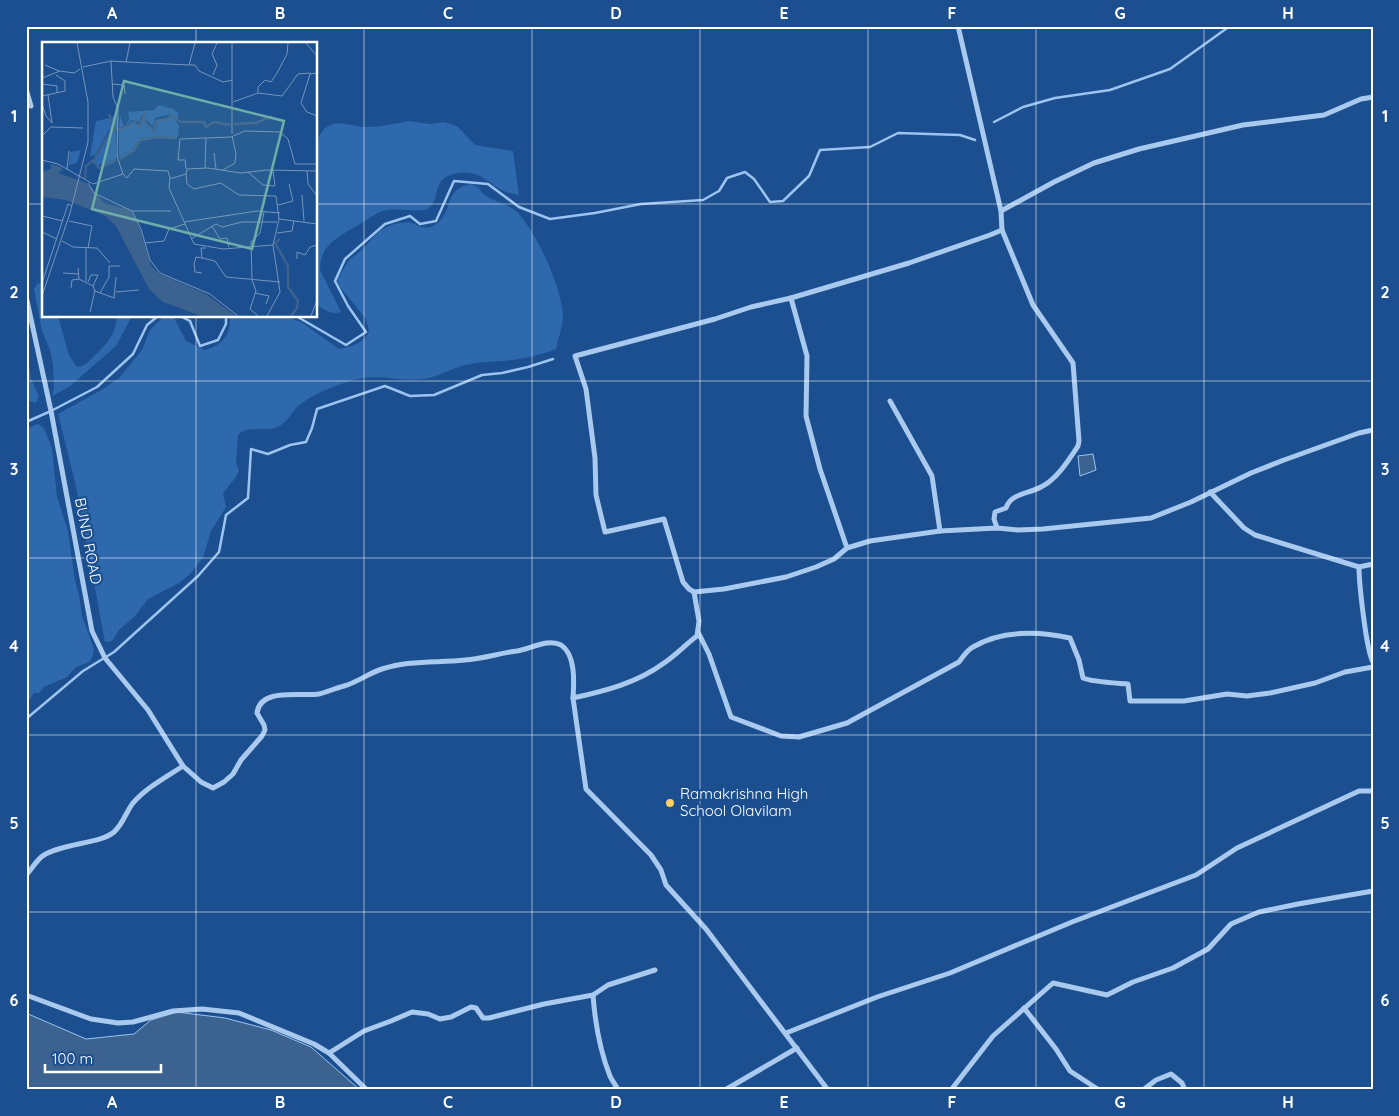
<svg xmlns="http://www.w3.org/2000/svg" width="1399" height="1116" font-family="Quicksand,sans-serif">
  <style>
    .green { fill: #2e69ad }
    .water { fill: #3c6290; stroke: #9cc4f0 }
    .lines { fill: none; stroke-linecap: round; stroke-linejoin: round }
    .stream { stroke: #9cc4f0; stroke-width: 2.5 }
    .street { stroke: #a9c9ee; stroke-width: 5 }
    .grid { fill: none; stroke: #fff; stroke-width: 1; stroke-opacity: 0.55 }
    .poi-dot { fill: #ffd166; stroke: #1b4f8f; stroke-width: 2 }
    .labels { text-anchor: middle; stroke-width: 4.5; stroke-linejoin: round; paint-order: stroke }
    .street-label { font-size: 15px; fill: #fff; stroke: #1b4f8f }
    .poi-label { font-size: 15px; fill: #fff; stroke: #1b4f8f; text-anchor: start }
    .inset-river { fill: none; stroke: #3c6290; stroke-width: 2.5 }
    .inset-road { fill: none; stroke: #7695bc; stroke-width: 1 }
    .view { fill: #6fada8; fill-opacity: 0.15; stroke: #6fada8; stroke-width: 2.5 }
    .inset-edge { fill: none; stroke: #fff; stroke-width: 2.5 }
    .neatline { fill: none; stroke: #fff; stroke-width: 2 }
    .grid-label { font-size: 16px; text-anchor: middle; font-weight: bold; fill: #fff }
  </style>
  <rect width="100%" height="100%" fill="#1b4f8f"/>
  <!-- green -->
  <g class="green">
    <path d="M408,121L430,124L444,122L457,126L475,145L513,151L519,195C514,194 508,193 504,191C486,182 482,171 459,173C429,177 442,198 429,208C420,214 399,207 387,210C377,212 368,219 360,224C340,236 320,244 320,270L341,312C330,315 325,310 316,304V143C319,136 322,129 330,125C339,121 348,125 357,126C373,129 392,124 408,121Z"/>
    <path d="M471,184L478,187C486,202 508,202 519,214C538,236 561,286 563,315C563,326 558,339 556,349C541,355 527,358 512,360C498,362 483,361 470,364C453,367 439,377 423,379C401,382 380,374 358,379C338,384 315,393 299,405C292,411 289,421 278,427C265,433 249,424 238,435L236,464L239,470L236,477L223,493L226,507L211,531L203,558L190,574L179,583L148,599L135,616L119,630L112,641L105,642L94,583L89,570L87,549L76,486L58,414L103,389L119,378L142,350L150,330L164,316L174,318L186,341L205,350C223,345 231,335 230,316H284L301,322L339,349C351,347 365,343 369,331L366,319L340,287L337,280C341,273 345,266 349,260C352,257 355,256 358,253C374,240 378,225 402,223C403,223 408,222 409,222C418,225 425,231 435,225C455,212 442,189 471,184Z"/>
    <path d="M38,283L44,286V316H58L69,355L77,367C86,366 90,360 96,354C108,343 116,333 117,316H132L116,346L69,387L52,396L54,388L53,365L50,350L42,331L34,289Z"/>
    <polygon points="26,345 31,379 39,396 36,403 26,400"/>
    <polygon points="38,424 44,428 52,449 57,497 68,531 75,581 79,595 82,616 94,649 93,656 89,662 76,667 67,677 44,687 39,693 34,693 26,705 26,429"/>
  </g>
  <!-- water -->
  <g class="water">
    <polygon points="1093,454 1096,470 1080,476 1078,456"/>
    <polygon points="177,1012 225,1018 271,1030 311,1047 360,1090 26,1090 26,1013 86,1039 134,1034 151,1020"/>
  </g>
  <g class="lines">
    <!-- stream -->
    <g class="stream">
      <polyline points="994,122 1023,107 1055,98 1110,90 1170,69 1230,26"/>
      <polyline points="180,316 190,321 200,346 218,340 226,324 226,316"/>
      <polyline points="296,316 346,345 366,332 348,306 335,281 345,259 385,224 410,216 420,224 436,221 454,181 488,184 519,207 550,219 595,213 641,204 703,200 719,191 727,178 745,172 754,179 770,202 783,201 809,176 820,150 870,147 898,133 960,135 975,140"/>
      <polyline points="26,422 51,411 97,387 133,354 147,325 158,316"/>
      <polyline points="26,719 83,671 114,652 198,576 219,552 226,515 248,498 251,449 268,454 290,445 306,442 312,428 317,409 385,386 410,396 434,395 482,375 502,373 528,367 553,359"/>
    </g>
    <!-- street -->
    <g class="street">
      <polyline points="958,26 1001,211"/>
      <polyline points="26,89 31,106"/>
      <path d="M26,296L51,411L92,631L105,658L148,710L183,766L201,782L213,788L224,782L233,774L241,760L262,736L265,730L264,725L257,713C260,687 301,697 319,694C327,692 336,688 344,686C358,682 369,673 382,669C410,660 437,663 465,660C482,659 500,653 517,651C530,649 549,638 561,645C576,655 574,683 573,698C605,691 637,683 664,663C676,655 686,644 697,636L699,621L694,592L724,589L786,577L816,567L834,559L847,548L870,541L940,531L997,528L1018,530L1043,529L1151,518L1191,502L1251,473L1284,460L1359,433L1373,430"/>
      <polyline points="791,298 909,263 990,235 1002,230 1001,211 1054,182 1094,163 1139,149 1243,125 1324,115 1361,99 1373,97"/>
      <polyline points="890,401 932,476 940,531"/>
      <polyline points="1210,492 1244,528 1255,535 1359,567 1373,564"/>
      <path d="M997,528L994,519L995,512L1006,508C1011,493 1029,494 1041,487C1057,479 1068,461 1078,446L1079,441L1073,363L1033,305L1002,230"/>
      <path d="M1359,567C1359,582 1366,650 1373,662"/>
      <polyline points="694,592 689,589 683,582 664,519 605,532 596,495 595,458 586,389 575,356 715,319 751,307 791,298 807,356 806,416 820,469 847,548"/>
      <path d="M698,632L709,654L731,717L781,736L799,737L847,723L959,662C963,657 967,650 973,647C1001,630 1039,631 1070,638L1079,660L1083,678C1092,682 1117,683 1128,684L1130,701H1184L1227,694L1247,696L1270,693L1315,683L1345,672L1373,667"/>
      <polyline points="573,698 586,789 651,855 661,870 666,885 706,929 828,1090"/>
      <path d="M26,875C32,869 37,859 44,855C64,843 100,844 114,832C123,824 126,812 133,803C146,788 166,777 183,766"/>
      <polyline points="26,995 91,1019 118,1023 133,1022 173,1011 202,1009 239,1013 314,1044 329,1053 367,1090"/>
      <path d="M593,995C595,1022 600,1051 610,1076C612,1081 616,1085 618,1090"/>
      <polyline points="1024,1008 1056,1049 1070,1071 1099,1090"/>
      <polyline points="786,1033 877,997 950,973 1072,922 1196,875 1237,848 1359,791 1373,791"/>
      <polyline points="329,1053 364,1031 391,1021 412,1012 428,1014 440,1019 451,1017 471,1007 476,1008 483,1018 489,1018 544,1004 593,995 608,985 655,970"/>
      <polyline points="725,1090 797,1048"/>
      <polyline points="951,1090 993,1036 1053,983 1107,995 1133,982 1173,968 1208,949 1231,924 1259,912 1298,904 1373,891"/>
      <polyline points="1143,1090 1156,1080 1171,1074 1182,1083 1185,1090"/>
    </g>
  </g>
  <!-- grid -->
  <path class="grid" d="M196,26V44M364,26V1090M532,26V1090M700,26V1090M868,26V1090M1036,26V1090M1204,26V1090M26,204H44M316,204H1373M196,316V1090M26,381H1373M26,558H1373M26,735H1373M26,912H1373"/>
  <!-- markers -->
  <circle class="poi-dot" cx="670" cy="803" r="5"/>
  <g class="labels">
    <!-- street labels -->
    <g class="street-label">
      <text transform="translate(88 541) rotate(79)" y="5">BUND ROAD</text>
    </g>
    <!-- poi labels -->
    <g class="poi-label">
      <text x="680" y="799">Ramakrishna High<tspan x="680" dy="17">School Olavilam</tspan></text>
    </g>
  </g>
  <!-- overview -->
  <g transform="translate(42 42)">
    <rect width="275" height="275" fill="#1b4f8f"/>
    <path d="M117,63L131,67L136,71V77L129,72L113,76L111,85L100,73L97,80L90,78L85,82L77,86L78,73L82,84L87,78L86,70L112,68ZM76,74L75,87L67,88L53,113L48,114L54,79L68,76L72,85L69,75ZM130,74L137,83L136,95L98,96L89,109L77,116V88L92,80L98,85L102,75L103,81L114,89L115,79ZM74,89V117L55,124L51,120L68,91ZM39,108L35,121L27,123L28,110Z" fill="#2e69ad"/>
    <path d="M9,122L19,125L20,128L16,131L45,141L62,161L88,168L96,180L109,224L118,232L164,252L194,274H159L121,260L107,247L74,184L63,174L24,158L0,155V130L9,127Z" fill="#3c6290"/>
    <path class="inset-river" d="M67,72L73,88M192,82L214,81L230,74M78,117L91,109L98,98L115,95L135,96M51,119L57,126L74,118M43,137L44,124L52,118L69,89L82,86L92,80L97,85L102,74L104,82L112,89L114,79L126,77L129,73L139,80H162L164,85L172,80L189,83M238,197L233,201L246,224V245L256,259L255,266L249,274"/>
    <path class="inset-road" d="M190,1V92M264,1L275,14M69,19L71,55L76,67L75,114L81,132M84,20L147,23L153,1M3,23L17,29M147,23H153L157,29L181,40L191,38M41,25L69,19L84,20L88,1M275,31L268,32L259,61L265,70L275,74M171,33L175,23L170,12L175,1M0,36L18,29L32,31L38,27M0,42L15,44V51M70,42L82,43L83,52M216,51V45L223,38L229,40L235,31L245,12L246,1M0,54L23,49V39L14,33M191,60L216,51L240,54L256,32L269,31M0,62L4,74L10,81L6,53M0,94L9,85L41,86M164,96L189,95L203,89L238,90L246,97L253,122H275M172,111L174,127M0,118L16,122L51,142L81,132L85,136L92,127L126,129L128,136H131L144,132L145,127L166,126L199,131L225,128L275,129M25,127L27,109M144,127L143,118H136L138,97L164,96L163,126M181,128L193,121L194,112L190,94M265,129L266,142L275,154M206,130L221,143L233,144L231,128M144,132L145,142L152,147L179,141L197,153L234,154L237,177L275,182M128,136L127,146L152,202L181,207L231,203M46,141L52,151L90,169L99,187L108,218L118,231L168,252L196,274M260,153L262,179M236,163L251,159L247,142M90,169H129M0,174L21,179M27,179L50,184L46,206M142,180L215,169L238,171M170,184L178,197L185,196L187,205M0,190L15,197M235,191L250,189L252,178M149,197L174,182L180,185L200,180H235M20,199L31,205L55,206L68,221M103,201L122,199L127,187L143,182M164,206H159L160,216L173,219L184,235L238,240M255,217V210L263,213L268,205L275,203M36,226L37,237L51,244M21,231L37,232M160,231L153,230L152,222L154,215L160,216M44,239V206M46,240L49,233H56L51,244L53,249L72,256L74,235M0,241L26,162L30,164M29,246L30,238L37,237M74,250L97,248M58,251L67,235V224H78M213,251L227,254L224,262M0,254L28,171L46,100V60L35,1M48,270L53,248M216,274L208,267L214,249L210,238L209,200L218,191L222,170M225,274L238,250L231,203L237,177M269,274L275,258"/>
    <path class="view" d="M82,39L242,79L210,207L50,167Z"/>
    <rect width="275" height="275" class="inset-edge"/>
  </g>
  <!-- border -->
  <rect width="1399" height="1116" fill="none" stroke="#1b4f8f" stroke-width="55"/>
  <!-- scale -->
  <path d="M45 1064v8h116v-8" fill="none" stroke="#ffffff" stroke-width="2.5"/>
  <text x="52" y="1064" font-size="15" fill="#ffffff" stroke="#1b4f8f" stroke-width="4" paint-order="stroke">100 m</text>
  <rect x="28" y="28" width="1344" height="1060" class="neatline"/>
  <g class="grid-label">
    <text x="112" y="19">A</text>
    <text x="280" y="19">B</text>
    <text x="448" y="19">C</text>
    <text x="616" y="19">D</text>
    <text x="784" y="19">E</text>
    <text x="952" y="19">F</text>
    <text x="1120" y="19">G</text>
    <text x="1288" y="19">H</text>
    <text x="14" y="122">1</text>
    <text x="1385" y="122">1</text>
    <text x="14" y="298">2</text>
    <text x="1385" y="298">2</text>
    <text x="14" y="475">3</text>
    <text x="1385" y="475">3</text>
    <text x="14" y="652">4</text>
    <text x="1385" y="652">4</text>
    <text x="14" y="829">5</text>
    <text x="1385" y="829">5</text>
    <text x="14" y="1006">6</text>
    <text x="1385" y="1006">6</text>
    <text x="112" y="1108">A</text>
    <text x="280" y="1108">B</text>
    <text x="448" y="1108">C</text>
    <text x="616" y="1108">D</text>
    <text x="784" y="1108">E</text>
    <text x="952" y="1108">F</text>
    <text x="1120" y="1108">G</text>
    <text x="1288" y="1108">H</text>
  </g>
</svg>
